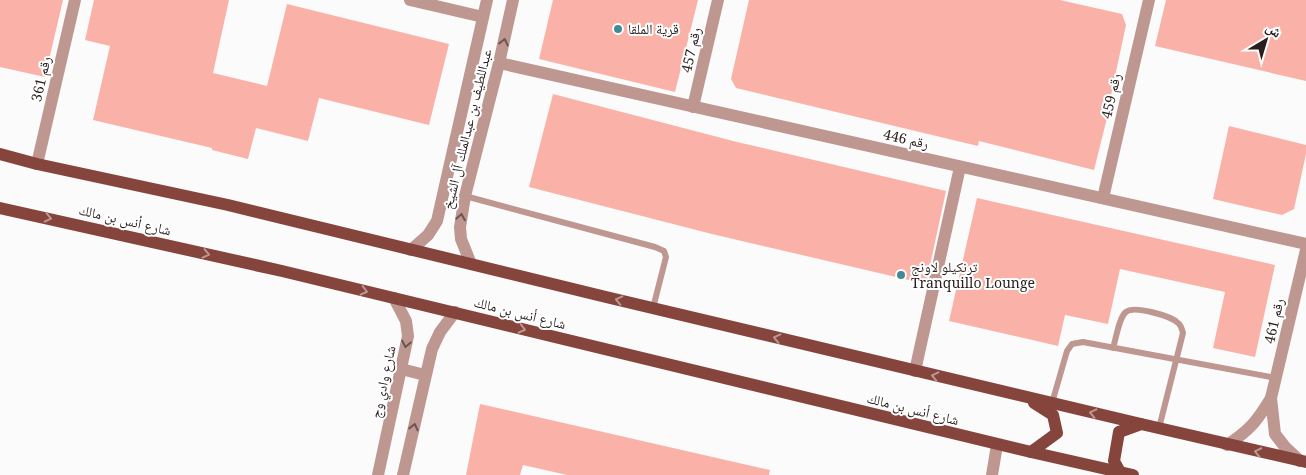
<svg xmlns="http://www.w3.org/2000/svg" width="1306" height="475" font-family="'Noto Serif','Noto Naskh Arabic',serif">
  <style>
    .building { fill: #fab2a8 }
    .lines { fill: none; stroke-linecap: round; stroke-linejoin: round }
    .service { stroke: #be9791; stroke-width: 6 }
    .minor { stroke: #be9791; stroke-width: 12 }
    .tertiary { stroke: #be9791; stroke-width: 12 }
    .primary { stroke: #85443c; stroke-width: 12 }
    .oneway { stroke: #6c5451 }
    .oneway2 { stroke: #bc9894 }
    .poi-dot { fill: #448a94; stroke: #fff; stroke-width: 2 }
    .labels { text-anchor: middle; stroke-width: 4; stroke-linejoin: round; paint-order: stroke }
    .poi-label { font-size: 14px; fill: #291e1d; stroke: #fff; text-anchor: start }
    .street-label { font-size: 14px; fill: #291e1d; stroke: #fff }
  </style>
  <rect width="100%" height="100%" fill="#fbfbfb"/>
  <!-- building -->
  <g class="building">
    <polygon points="0,0 63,0 45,77 0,67"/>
    <polygon points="94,0 229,0 213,73 267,86 287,4 449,44 429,125 319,98 308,141 256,128 248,159 212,150 212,148 93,120 110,46 85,40"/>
    <polygon points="553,0 698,0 675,92 539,59"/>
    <polygon points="749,0 1060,0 1122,14 1126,25 1107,114 1108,114 1094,170 979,141 978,146 736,88 731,79"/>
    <polygon points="1166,0 1306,0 1306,81 1155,46"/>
    <polygon points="553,94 737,142 946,191 926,284 712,234 529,187"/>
    <polygon points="1229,126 1306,145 1306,154 1294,209 1282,215 1213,199"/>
    <polygon points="977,198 1275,265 1255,357 1213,348 1225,292 1120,269 1108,324 1065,315 1058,346 949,321"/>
    <polygon points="480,404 770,470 769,475 567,475 523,465 520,475 466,475"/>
  </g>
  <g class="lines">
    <!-- service -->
    <g class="service">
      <polyline points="465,196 655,247 664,251 666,257 653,308"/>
      <path d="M1113,348C1116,339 1119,317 1126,312C1134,305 1171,316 1178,323C1181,325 1182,329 1183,333L1159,428"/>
      <polyline points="1052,403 1067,351 1072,344 1083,342 1276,378"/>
    </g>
    <!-- minor -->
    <g class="minor">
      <polyline points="410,0 483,17"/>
      <polyline points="499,63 1306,244"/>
      <polyline points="693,107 718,0"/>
      <polyline points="37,164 75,0"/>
      <polyline points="1103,198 1149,0"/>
      <polyline points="915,371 960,167"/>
      <path d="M1227,445C1250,430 1257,421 1271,398"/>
      <polyline points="1300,461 1285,447 1275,434 1271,398 1306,250"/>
      <polyline points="992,475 997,445"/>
    </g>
    <!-- tertiary -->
    <g class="tertiary">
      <polyline points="411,250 428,235 437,221 487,0"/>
      <polyline points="471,264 461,239 460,227 465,196 499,63 513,0"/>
      <polyline points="401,369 425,375"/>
      <polyline points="378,475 408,336 406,321 394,298"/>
      <polyline points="403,475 432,349 440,332 455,312"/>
    </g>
    <!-- primary -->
    <g class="primary">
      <polyline points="0,154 37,164 228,205 606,297 1141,424"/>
      <polyline points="0,208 282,271 1031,452 1057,433 1053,415 1034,403"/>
      <polyline points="1031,452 1133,475"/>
      <polyline points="1120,472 1114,461 1119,432 1141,424 1306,462"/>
    </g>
  </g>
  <!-- one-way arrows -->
  <defs><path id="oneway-chevron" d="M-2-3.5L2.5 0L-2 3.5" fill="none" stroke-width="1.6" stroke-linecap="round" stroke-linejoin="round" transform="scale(1.25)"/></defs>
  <g class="oneway">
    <use href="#oneway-chevron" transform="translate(504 42) rotate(-77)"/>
    <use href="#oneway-chevron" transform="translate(461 217) rotate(-80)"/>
    <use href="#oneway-chevron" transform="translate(406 344) rotate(101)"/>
    <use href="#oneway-chevron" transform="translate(414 427) rotate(-77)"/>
  </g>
  <g class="oneway2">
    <use href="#oneway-chevron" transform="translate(48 218) rotate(13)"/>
    <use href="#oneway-chevron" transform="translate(206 254) rotate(13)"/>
    <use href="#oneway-chevron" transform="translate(364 291) rotate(14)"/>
    <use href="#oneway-chevron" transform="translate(619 300) rotate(-167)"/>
    <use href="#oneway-chevron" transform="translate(522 329) rotate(14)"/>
    <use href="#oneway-chevron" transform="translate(777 338) rotate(-167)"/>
    <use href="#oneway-chevron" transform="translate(935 376) rotate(-167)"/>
    <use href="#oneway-chevron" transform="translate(1093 413) rotate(-167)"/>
    <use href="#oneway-chevron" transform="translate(1258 452) rotate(-168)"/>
  </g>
  <!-- markers -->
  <g class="poi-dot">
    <circle cx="618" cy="29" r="5"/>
    <circle cx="901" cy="275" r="5"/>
  </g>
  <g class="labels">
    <!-- poi labels -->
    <g class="poi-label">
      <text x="628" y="34">قرية الملقا</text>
      <text x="911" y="272">ترنكيلو لاونج<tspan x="911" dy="16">Tranquillo Lounge</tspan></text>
    </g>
    <!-- street labels -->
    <g class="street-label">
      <text transform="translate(691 50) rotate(-77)" y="5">رقم 457</text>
      <text transform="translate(41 79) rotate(-77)" y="5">رقم 361</text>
      <text transform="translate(1111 96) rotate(-77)" y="5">رقم 459</text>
      <text transform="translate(467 129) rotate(-76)" y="5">عبداللطيف بن عبدالملك آل الشيخ</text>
      <text transform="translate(906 139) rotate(13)" y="5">رقم 446</text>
      <text transform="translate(125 220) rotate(13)" y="5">شارع أنس بن مالك</text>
      <text transform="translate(520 313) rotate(14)" y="5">شارع أنس بن مالك</text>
      <text transform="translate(1274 321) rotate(-77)" y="5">رقم 461</text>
      <text transform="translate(383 382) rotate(-78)" y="5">شارع وادي وج</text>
      <text transform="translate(913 409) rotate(14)" y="5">شارع أنس بن مالك</text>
    </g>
  </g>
  <!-- north arrow -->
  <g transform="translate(1266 40) rotate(38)" stroke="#ffffff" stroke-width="4" paint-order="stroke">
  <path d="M0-4L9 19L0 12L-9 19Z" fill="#291e1d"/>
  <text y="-8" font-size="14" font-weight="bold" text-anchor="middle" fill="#291e1d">ش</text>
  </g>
</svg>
